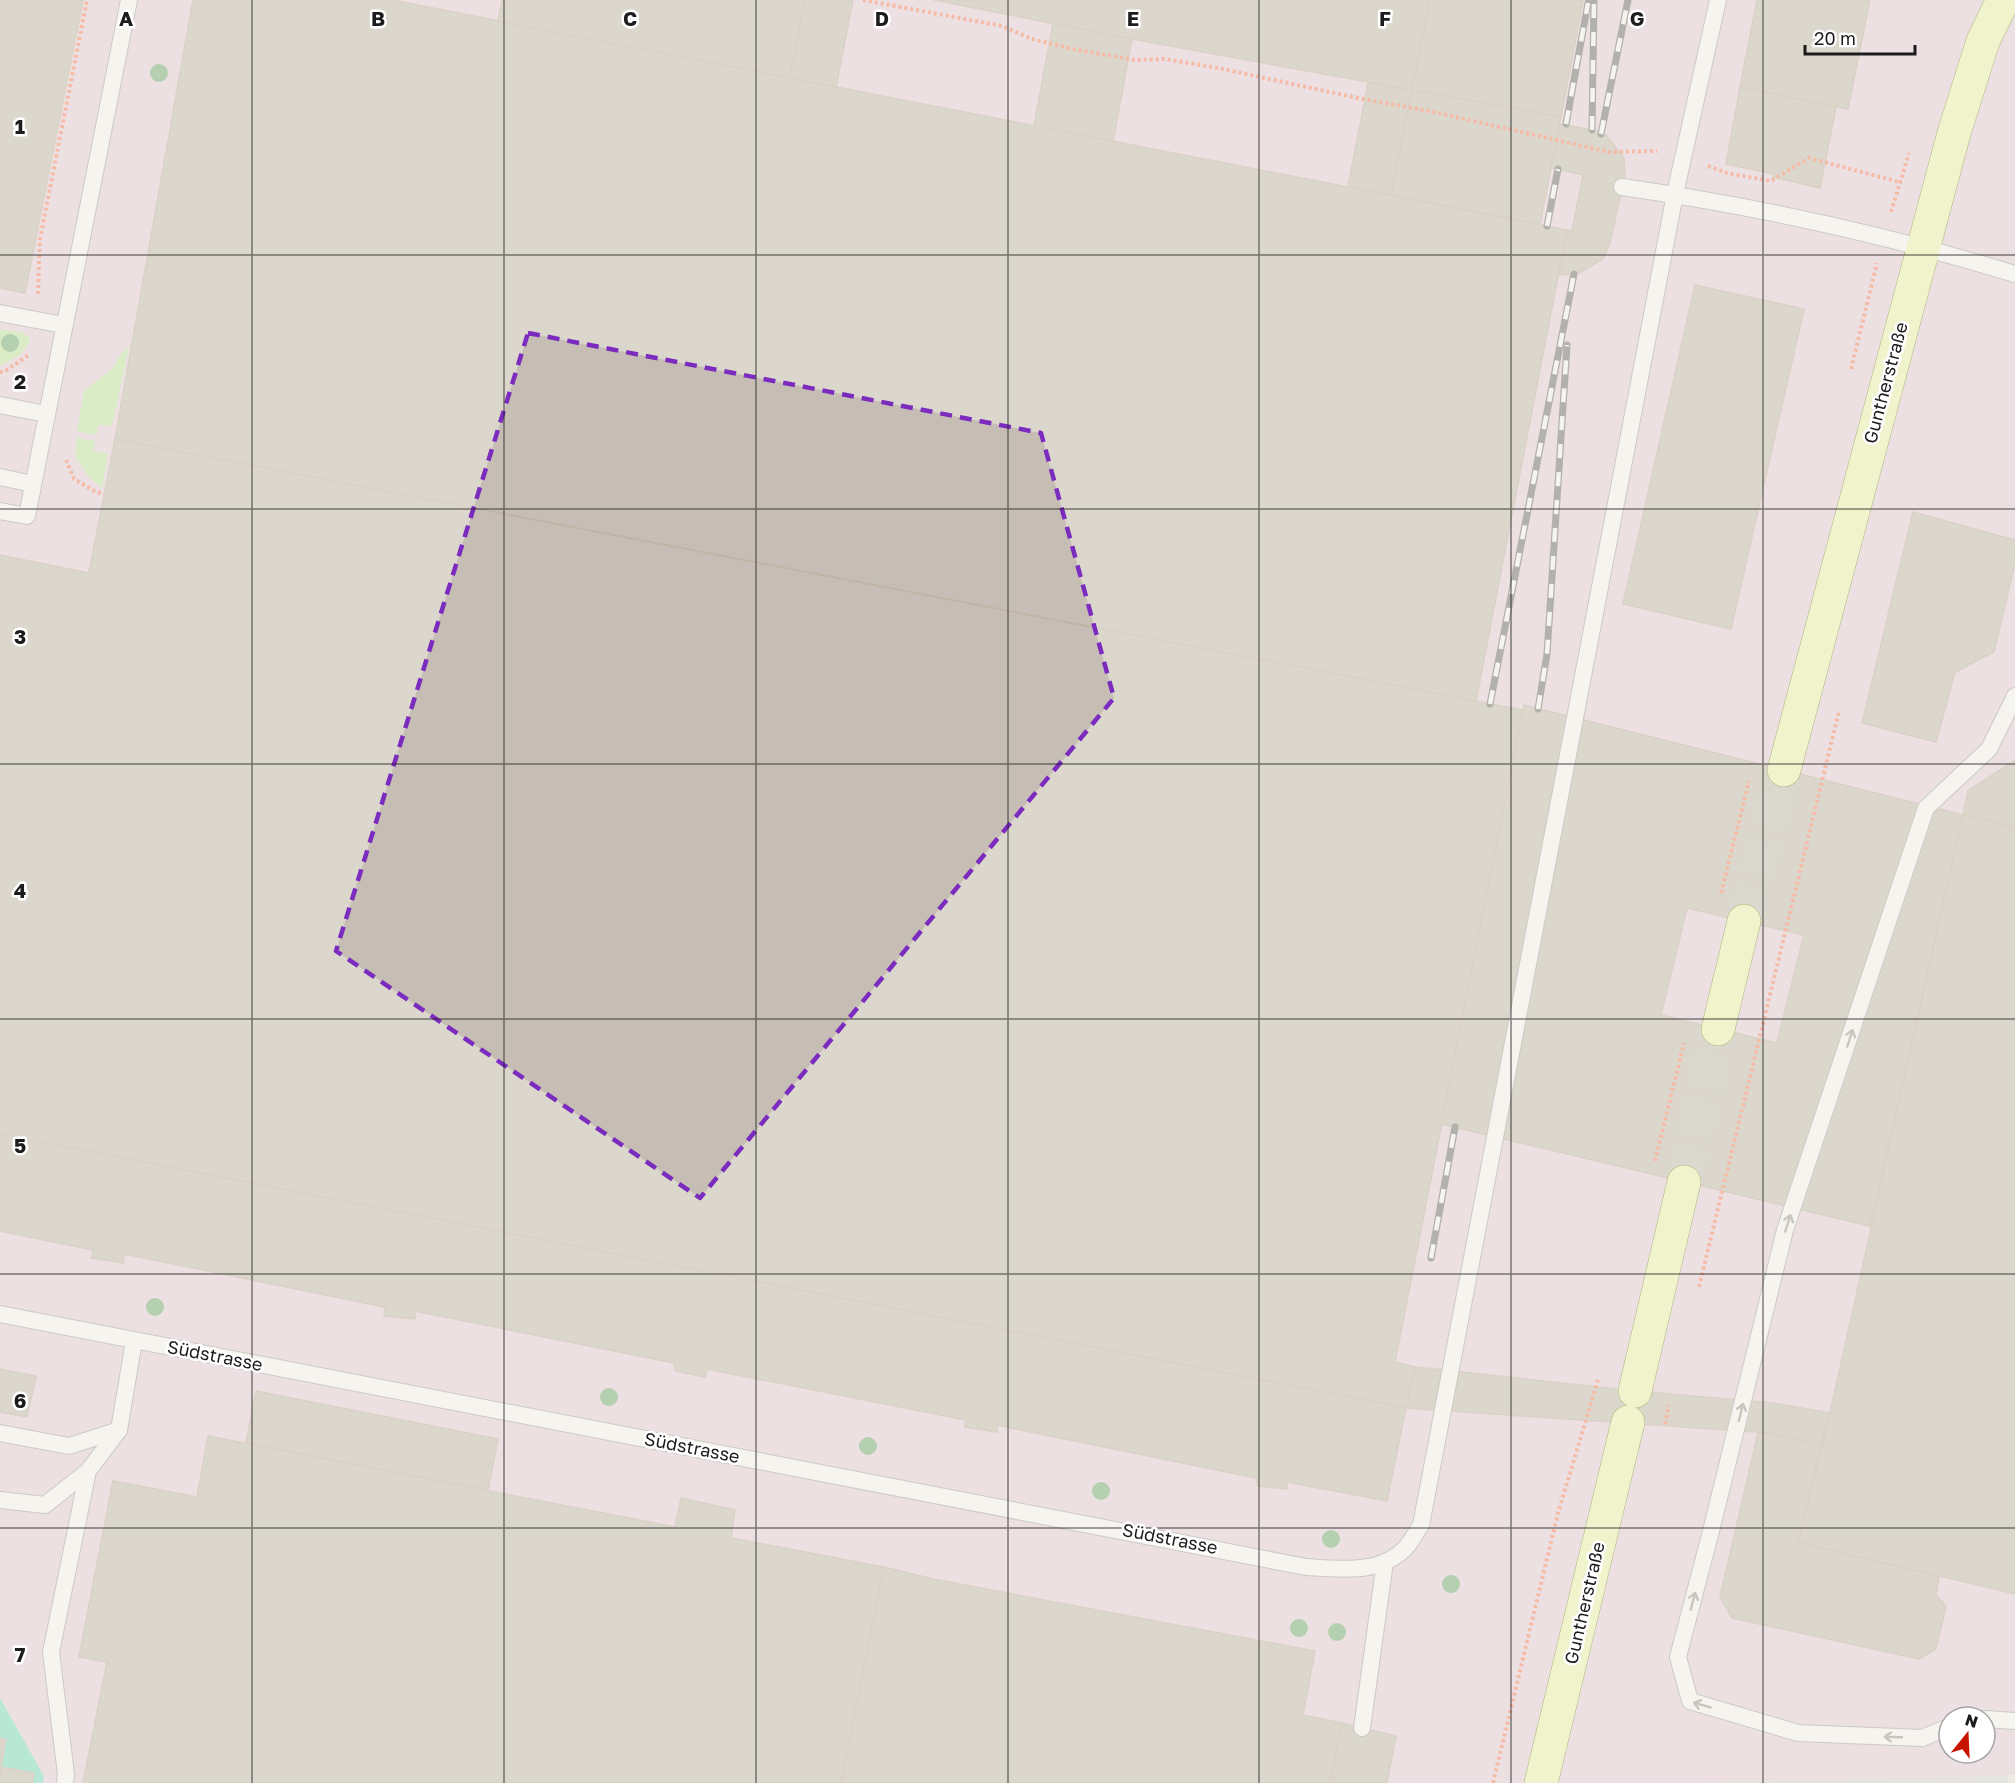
<svg xmlns="http://www.w3.org/2000/svg" width="2015" height="1783" font-family="'Golos Text',sans-serif">
  <style>
    .residential { fill: #dad9d9 }
    .industrial { fill: #e8d2e2; fill-rule: evenodd }
    .grass { fill: #bfeda3 }
    .pitch { fill: #79e3c5 }
    .building { fill: #c6beb4; stroke: #c1b3a3; stroke-width: 1.5; fill-rule: evenodd }
    .lines { fill: none; stroke-linecap: round; stroke-linejoin: round }
    .secondary-tunnel { stroke: #c4c2ba; stroke-width: 33; stroke-dasharray: 33 16; stroke-linecap: butt }
    .lane-casing { stroke: #a3a3a3; stroke-width: 18 }
    .secondary-casing { stroke: #5d7600; stroke-width: 34 }
    .path { stroke: #ff8261; stroke-width: 4; stroke-dasharray: 3 3; stroke-linecap: butt }
    .lane { stroke: #fff; stroke-width: 16 }
    .secondary { stroke: #f1fdb0; stroke-width: 33 }
    .rail-casing { stroke: #6a6a6a; stroke-width: 7 }
    .rail { stroke: #fff; stroke-width: 4.5; stroke-dasharray: 14; stroke-linecap: butt }
    .tree { fill: #6db075 }
    .oneway { stroke: #999 }
    .marked { fill: none; stroke: #7b2cbf; stroke-width: 4.5; stroke-dasharray: 12 8; stroke-linejoin: round }
    .grid { fill: none; stroke: #1c1c1c; stroke-width: 1.5; stroke-opacity: 0.55 }
    .labels { text-anchor: middle; stroke-width: 5; stroke-linejoin: round; paint-order: stroke }
    .street-label { font-size: 18px; fill: #1c1c1c; stroke: #fff }
    .grid-label { font-size: 20px; text-anchor: middle; font-weight: bold; fill: #1c1c1c; stroke: #fff; stroke-width: 5; stroke-linejoin: round; paint-order: stroke }
  </style>
  <rect width="100%" height="100%" fill="#eeebe1"/>
  <!-- residential -->
  <polygon class="residential" points="2006,1775 2009,1783 1708,1783"/>
  <!-- industrial -->
  <path class="industrial" d="M0,0H2015V1775L1708,1783H43L44,1776L0,1698ZM1949,1717H1985V1753H1949Z"/>
  <!-- grass -->
  <g class="grass">
    <path d="M0,329L23,333L30,338C26,354 14,359 0,365Z"/>
    <polygon points="129,346 113,422 109,426 98,425 97,435 77,431 84,391 112,369 121,354"/>
    <polygon points="77,438 95,441 94,451 108,454 102,488 89,477 75,456"/>
  </g>
  <!-- pitch -->
  <polygon class="pitch" points="0,1698 44,1776 43,1783 0,1783"/>
  <!-- building -->
  <g class="building">
    <polygon points="0,0 83,0 25,293 0,288"/>
    <polygon points="193,0 392,0 1567,230 1476,701 115,439"/>
    <polygon points="502,0 805,0 790,78 498,21"/>
    <polygon points="805,0 853,0 836,87 790,78"/>
    <polygon points="934,0 1430,0 1412,90 1132,39"/>
    <polygon points="1430,0 1583,0 1561,117 1412,90"/>
    <polygon points="1757,0 1870,0 1848,109 1740,87"/>
    <polygon points="1053,23 1132,39 1113,141 1034,126"/>
    <polygon points="1368,83 1412,90 1391,195 1348,187"/>
    <polygon points="1740,87 1836,107 1820,188 1773,177 1774,174 1726,164"/>
    <polygon points="1412,90 1561,117 1540,224 1391,195"/>
    <polygon points="1560,124 1592,130 1607,136 1624,158 1625,175 1610,243 1603,259 1577,274 1559,275 1567,230 1572,231 1583,175 1551,168"/>
    <polygon points="1695,285 1804,309 1731,629 1623,604"/>
    <polygon points="115,439 1523,710 1395,1362 1415,1367 1406,1408 0,1134 0,555 89,573"/>
    <polygon points="1913,512 2015,540 2015,563 1994,652 1955,672 1936,742 1862,723"/>
    <path d="M1524,705L1963,815L1870,1226L1441,1124ZM1687,908L1804,935L1777,1043L1661,1015Z"/>
    <polygon points="2015,760 2015,827 1963,815 1968,791"/>
    <polygon points="1963,815 2015,827 2015,1594 1798,1542 1830,1413"/>
    <polygon points="0,1134 1406,1408 1387,1501 1287,1482 1287,1489 1258,1486 1256,1478 997,1425 997,1432 965,1427 966,1420 707,1369 705,1377 676,1371 674,1363 415,1311 415,1319 384,1316 385,1307 124,1254 123,1263 92,1258 93,1250 0,1231"/>
    <polygon points="1415,1367 1635,1391 1773,1403 1830,1413 1821,1445 1771,1433 1406,1408"/>
    <polygon points="0,1369 36,1376 27,1417 0,1412"/>
    <polygon points="256,1391 498,1439 488,1490 246,1443"/>
    <polygon points="1758,1433 1771,1433 1821,1445 1798,1542 1939,1577 1936,1595 1946,1606 1936,1649 1919,1659 1732,1618 1720,1597"/>
    <polygon points="208,1436 675,1527 681,1498 735,1510 731,1538 884,1567 841,1783 83,1783 107,1662 79,1657 113,1481 197,1497"/>
    <polygon points="884,1567 933,1579 1315,1651 1303,1715 1342,1723 1330,1783 841,1783"/>
    <polygon points="1342,1723 1396,1736 1387,1783 1330,1783"/>
    <polygon points="0,1738 6,1739 1,1767 0,1767"/>
    <polygon points="1,1767 34,1773 32,1783 0,1783"/>
  </g>
  <g class="lines">
    <!-- secondary-tunnel -->
    <g class="secondary-tunnel">
      <polyline points="1744,921 1784,770"/>
      <polyline points="1684,1182 1718,1029"/>
    </g>
    <!-- lane casing -->
    <g class="lane-casing">
      <g id="lane">
        <path d="M1622,187C1755,206 1887,235 2015,274"/>
        <polyline points="0,313 63,325"/>
        <polyline points="0,405 46,414"/>
        <polyline points="0,477 33,484"/>
        <polyline points="0,511 27,516 129,0"/>
        <path d="M0,1314L1306,1567C1341,1569 1383,1575 1408,1545C1413,1538 1417,1531 1421,1525L1675,194L1718,0"/>
        <polyline points="0,1433 69,1446 119,1430"/>
        <polyline points="0,1500 45,1505 88,1471"/>
        <polyline points="1985,1719 2015,1721"/>
        <polyline points="1949,1727 1922,1738 1798,1733 1690,1701 1678,1657 1710,1535 1785,1230 1926,808 1989,749 2015,696"/>
        <polyline points="1362,1728 1385,1562"/>
        <polyline points="65,1783 66,1774 51,1652 88,1471 119,1430 134,1341"/>
      </g>
    </g>
    <!-- secondary casing -->
    <g class="secondary-casing">
      <g id="secondary">
        <polyline points="1784,770 1954,133 1983,41 2003,0"/>
        <polyline points="1718,1029 1744,921"/>
        <polyline points="1635,1391 1684,1182"/>
        <polyline points="1541,1783 1628,1422"/>
      </g>
    </g>
    <!-- path -->
    <g class="path">
      <polyline points="863,0 1002,26 1032,39 1073,49 1134,60 1164,59 1218,68 1358,98 1434,112 1609,152 1657,151"/>
      <polyline points="1708,166 1727,173 1771,181 1809,158 1899,182"/>
      <polyline points="1891,212 1909,153"/>
      <polyline points="38,294 40,239 87,0"/>
      <polyline points="1851,369 1877,263"/>
      <polyline points="0,372 4,372 30,354"/>
      <polyline points="66,460 74,479 96,492 104,494"/>
      <polyline points="1721,893 1749,781"/>
      <polyline points="1655,1161 1684,1043"/>
      <polyline points="1699,1287 1839,711"/>
      <polyline points="1665,1424 1669,1405"/>
      <polyline points="1493,1783 1558,1513 1598,1380"/>
    </g>
    <!-- lane -->
    <use href="#lane" class="lane"/>
    <!-- secondary -->
    <use href="#secondary" class="secondary"/>
    <!-- rail casing -->
    <g class="rail-casing">
      <g id="rail">
        <polyline points="1566,124 1588,3"/>
        <polyline points="1592,130 1594,0"/>
        <polyline points="1601,134 1628,0"/>
        <polyline points="1547,226 1558,169"/>
        <polyline points="1490,704 1574,274"/>
        <polyline points="1538,709 1547,654 1567,345"/>
        <polyline points="1431,1258 1455,1127"/>
      </g>
    </g>
    <!-- rail -->
    <use href="#rail" class="rail"/>
  </g>
  <!-- trees -->
  <g class="tree">
    <circle cx="159" cy="73" r="9"/>
    <circle cx="10" cy="343" r="9"/>
    <circle cx="155" cy="1307" r="9"/>
    <circle cx="609" cy="1397" r="9"/>
    <circle cx="868" cy="1446" r="9"/>
    <circle cx="1101" cy="1491" r="9"/>
    <circle cx="1331" cy="1539" r="9"/>
    <circle cx="1451" cy="1584" r="9"/>
    <circle cx="1299" cy="1628" r="9"/>
    <circle cx="1337" cy="1632" r="9"/>
  </g>
  <!-- one-way arrows -->
  <defs><path id="oneway-shaft" d="M-6 0H5M1.5-3L5.5 0L1.5 3" fill="none" stroke-width="1.6" stroke-linecap="round" stroke-linejoin="round" transform="scale(1.5)"/></defs>
  <g class="oneway">
    <use href="#oneway-shaft" transform="translate(1850 1038) rotate(-72)"/>
    <use href="#oneway-shaft" transform="translate(1788 1223) rotate(-72)"/>
    <use href="#oneway-shaft" transform="translate(1741 1412) rotate(-76)"/>
    <use href="#oneway-shaft" transform="translate(1693 1601) rotate(-75)"/>
    <use href="#oneway-shaft" transform="translate(1702 1705) rotate(-164)"/>
    <use href="#oneway-shaft" transform="translate(1893 1737) rotate(-178)"/>
  </g>
  <!-- marked area -->
  <path d="M0 0H2015V1783H0ZM528,333L1041,433L1114,698L700,1198L336,951Z" fill="#eeebe1" fill-opacity=".55" fill-rule="evenodd"/>
  <path class="marked" d="M528,333L1041,433L1114,698L700,1198L336,951Z"/>
  <!-- grid -->
  <path class="grid" d="M252,0V1783M504,0V1783M756,0V1783M1008,0V1783M1259,0V1783M1511,0V1783M1763,0V1783M0,255H2015M0,509H2015M0,764H2015M0,1019H2015M0,1274H2015M0,1528H2015"/>
  <g class="labels">
    <!-- street labels -->
    <g class="street-label">
      <text transform="translate(1886 383) rotate(-75)" y="6">Guntherstraße</text>
      <text transform="translate(215 1356) rotate(11)" y="6">Südstrasse</text>
      <text transform="translate(692 1448) rotate(11)" y="6">Südstrasse</text>
      <text transform="translate(1170 1539) rotate(11)" y="6">Südstrasse</text>
      <text transform="translate(1585 1603) rotate(-77)" y="6">Guntherstraße</text>
    </g>
  </g>
  <g class="grid-label">
    <text x="126" y="26">A</text>
    <text x="378" y="26">B</text>
    <text x="630" y="26">C</text>
    <text x="882" y="26">D</text>
    <text x="1133" y="26">E</text>
    <text x="1385" y="26">F</text>
    <text x="1637" y="26">G</text>
    <text x="20" y="134">1</text>
    <text x="20" y="389">2</text>
    <text x="20" y="644">3</text>
    <text x="20" y="898">4</text>
    <text x="20" y="1153">5</text>
    <text x="20" y="1408">6</text>
    <text x="20" y="1662">7</text>
  </g>
  <!-- north arrow -->
  <g transform="translate(1967 1735) rotate(18)"><circle r="28" fill="#ffffff" stroke="#a4a4a4" stroke-width="1.5"/>
  <path d="M0-4.5L10 22L0 15L-10 22Z" fill="#c81500"/>
  <text y="-9" font-size="16" font-weight="bold" text-anchor="middle" fill="#1c1c1c">N</text>
  </g>
  <!-- scale -->
  <path d="M1805 45v9h110v-9" fill="none" stroke="#1c1c1c" stroke-width="3"/>
  <text x="1814" y="45" font-size="18" fill="#1c1c1c" stroke="#ffffff" stroke-width="4.5" paint-order="stroke">20 m</text>
</svg>
